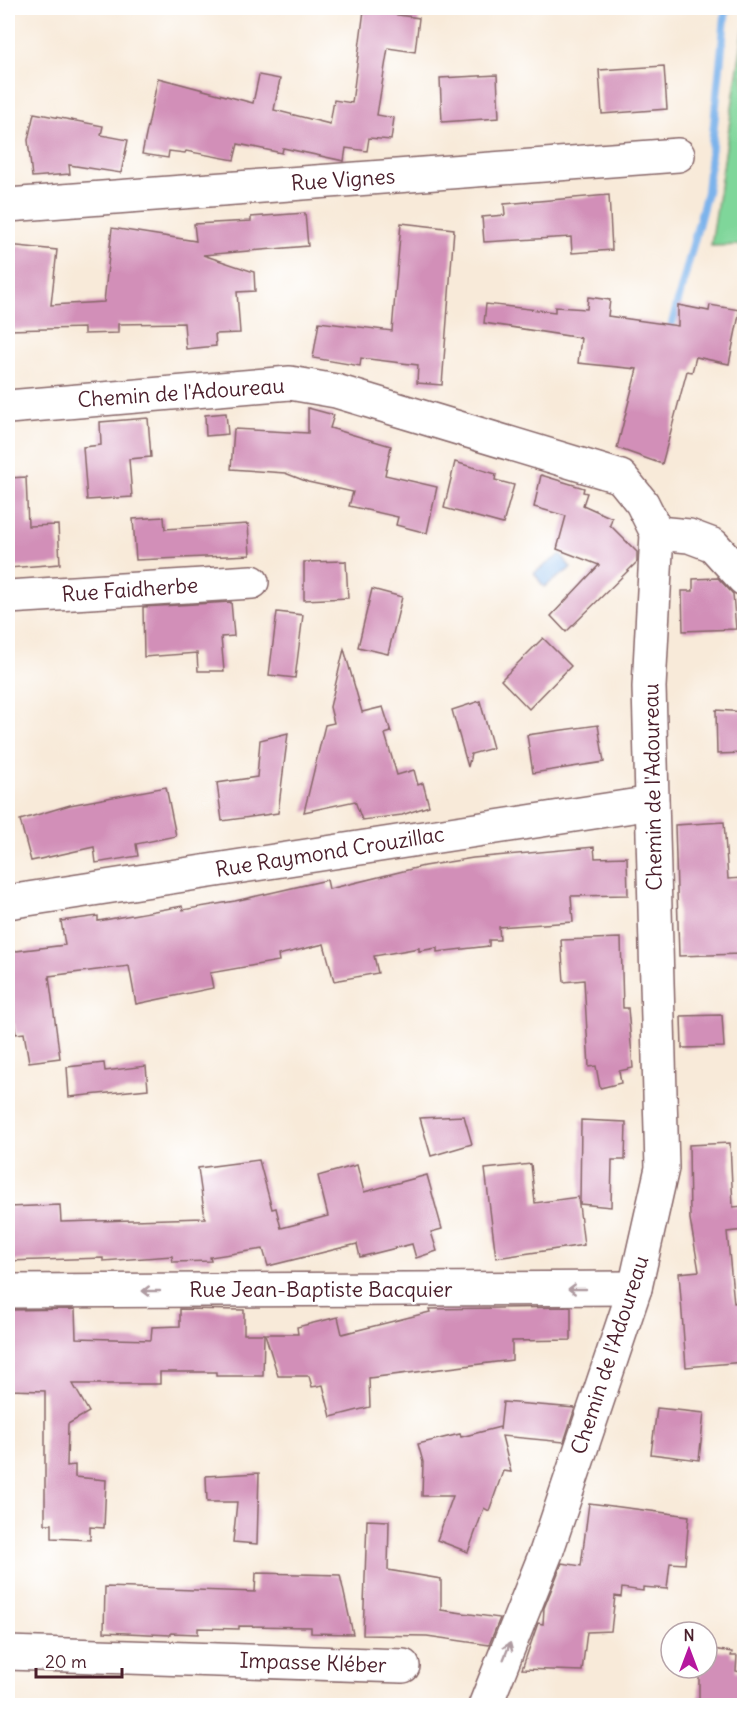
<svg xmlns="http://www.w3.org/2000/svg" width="752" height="1713" font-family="Delius,sans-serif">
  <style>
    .green { fill: #7fd69a; stroke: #647a62; stroke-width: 1.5 }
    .water { fill: #7cb3eb; stroke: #63698b; stroke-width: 1.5 }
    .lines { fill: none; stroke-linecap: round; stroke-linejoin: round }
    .stream { stroke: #7cb3eb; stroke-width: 8 }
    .building { fill: #d28fb8 }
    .street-casing { stroke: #876668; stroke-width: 36 }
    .street { stroke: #fff; stroke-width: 33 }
    .oneway { stroke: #ae9aa0 }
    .labels { text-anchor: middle; stroke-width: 5; stroke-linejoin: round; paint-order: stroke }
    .street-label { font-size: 21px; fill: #4a1f2b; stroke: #fff }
  </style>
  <rect width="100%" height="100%" fill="#fff"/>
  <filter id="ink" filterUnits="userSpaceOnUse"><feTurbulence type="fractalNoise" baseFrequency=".0167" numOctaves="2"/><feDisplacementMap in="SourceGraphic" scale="12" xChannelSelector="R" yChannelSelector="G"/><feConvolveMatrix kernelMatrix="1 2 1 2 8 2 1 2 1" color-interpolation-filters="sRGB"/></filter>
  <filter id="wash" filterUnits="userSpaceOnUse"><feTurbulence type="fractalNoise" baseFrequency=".008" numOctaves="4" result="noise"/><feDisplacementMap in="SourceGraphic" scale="24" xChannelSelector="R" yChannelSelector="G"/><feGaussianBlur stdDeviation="1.35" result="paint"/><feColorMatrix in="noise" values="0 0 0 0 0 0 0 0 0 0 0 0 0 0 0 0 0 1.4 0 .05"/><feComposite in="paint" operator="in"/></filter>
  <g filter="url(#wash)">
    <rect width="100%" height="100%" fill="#f8ead9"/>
    <!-- green -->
    <polygon class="green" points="744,28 744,245 711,246"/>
    <!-- water -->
    <polygon class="water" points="561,554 571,568 544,587 534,573"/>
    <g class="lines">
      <!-- stream -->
      <polyline class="stream" points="669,335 707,192 726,8"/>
    </g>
    <g id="blocks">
      <!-- building -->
      <g class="building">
        <polygon points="364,10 419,18 415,52 388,48 377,115 394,118 391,140 369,138 367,151 346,148 344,161 283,148 282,153 238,144 234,160 186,151 185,153 169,151 168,158 142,154 158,78 253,103 259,75 280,79 274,110 330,124 334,100 352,103"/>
        <polygon points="664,66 667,109 602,114 599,70"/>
        <polygon points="497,75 499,118 442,122 440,78"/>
        <polygon points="34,113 103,126 101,135 128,140 121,173 69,165 70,174 32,177 28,140"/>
        <polygon points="609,195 612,250 572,253 571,237 484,242 482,217 505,215 504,204"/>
        <polygon points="305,213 308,246 203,255 254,272 255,291 237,292 240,333 215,334 216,346 186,349 184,323 118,324 118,333 84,334 84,328 8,330 8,245 57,250 51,305 104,302 112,228 196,241 194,224 251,221 251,217"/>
        <polygon points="401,223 454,229 442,385 417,383 418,365 361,358 360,366 313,358 319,322 392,331"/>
        <polygon points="588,297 610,300 608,316 678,326 678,305 709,311 710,305 740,310 729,364 696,357 692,372 687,371 662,464 617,448 637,369 578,363 581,338 484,323 486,304 555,312 555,307 587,309"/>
        <polygon points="308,408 334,415 330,428 391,446 385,475 437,487 427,533 396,525 398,517 349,506 353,492 308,482 285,473 231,469 234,429 308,433"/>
        <polygon points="226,413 228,434 206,436 205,415"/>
        <polygon points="148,418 151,457 129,459 132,497 87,500 83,447 101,445 100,422"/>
        <polygon points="455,462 496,474 495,480 514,485 503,524 444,508"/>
        <polygon points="541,475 584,488 583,492 587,493 583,505 612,518 610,525 637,552 637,562 566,632 551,616 599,565 557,549 566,516 534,507"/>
        <polygon points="26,477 28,526 58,525 60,564 8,568 8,478"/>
        <polygon points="164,517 165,529 248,524 250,555 136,560 133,519"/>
        <polygon points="346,561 348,598 304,600 304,562"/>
        <polygon points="718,578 733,594 736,629 683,631 682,591 693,591 693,579"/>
        <polygon points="372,589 402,597 388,654 358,647"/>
        <polygon points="231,602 234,636 221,637 224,671 198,671 197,653 144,657 143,607"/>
        <polygon points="277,612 303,615 295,678 269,675"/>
        <polygon points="543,638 571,666 529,709 501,680"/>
        <polygon points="344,649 362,712 383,707 391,732 385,734 397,775 414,770 418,785 423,783 429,806 402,815 362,820 355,801 304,812 325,725 334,723 330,707"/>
        <polygon points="480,701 493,748 471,754 468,767 452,710"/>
        <polygon points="716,710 744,712 744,753 717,754"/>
        <polygon points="598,725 604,762 533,773 527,735"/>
        <polygon points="288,733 278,813 222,821 217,783 257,777 260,740"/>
        <polygon points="166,787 176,836 136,844 138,856 96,863 94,847 31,861 20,820 70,805"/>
        <polygon points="724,822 728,879 743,878 743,934 739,935 740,954 679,956 675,825"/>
        <polygon points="594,847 595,858 627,857 628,895 571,896 573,922 499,927 500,940 489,940 489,946 437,952 437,948 419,951 419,948 374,956 378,973 334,981 324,944 278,955 279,961 210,973 213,988 136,1004 129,966 49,976 60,1058 29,1062 24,1033 16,1034 14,1023 8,1025 8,952 65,945 61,921 98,916 98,921 182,906 183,910 235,901 327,880 329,889 424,866 473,858"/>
        <polygon points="621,938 623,1008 628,1008 633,1068 619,1071 621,1083 600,1088 596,1066 589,1067 584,980 564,982 561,940"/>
        <polygon points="722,1015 724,1047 682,1048 681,1016"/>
        <polygon points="104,1063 105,1071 146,1066 148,1089 69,1097 67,1067"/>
        <polygon points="464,1116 472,1144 431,1156 420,1118"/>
        <polygon points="581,1120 626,1122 625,1160 612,1160 611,1207 580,1204"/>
        <polygon points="730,1143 733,1207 744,1206 744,1230 727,1232 734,1303 744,1302 744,1362 686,1367 679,1273 699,1271 690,1219 689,1145"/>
        <polygon points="259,1160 272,1209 276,1208 281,1228 328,1216 318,1176 357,1165 364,1192 427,1175 442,1229 431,1232 437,1251 416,1258 412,1244 360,1257 357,1244 268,1266 263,1249 210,1257 211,1261 173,1262 172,1256 103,1261 103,1258 8,1261 8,1207 60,1205 61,1222 205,1218 198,1168"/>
        <polygon points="531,1164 535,1203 578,1197 584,1245 496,1258 485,1169"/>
        <polygon points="571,1307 571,1340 512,1341 512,1360 369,1378 370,1407 331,1417 323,1385 312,1387 309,1376 278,1376 265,1334 298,1334 297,1327 338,1317 342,1334 430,1312 429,1309"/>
        <polygon points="75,1309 76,1338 151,1340 152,1327 180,1326 180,1309 244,1310 244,1334 264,1334 263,1376 216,1376 216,1372 160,1372 160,1384 73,1384 89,1412 68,1424 67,1466 75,1465 75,1477 106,1480 104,1528 90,1527 90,1540 52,1538 52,1524 45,1524 45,1391 8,1390 8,1310"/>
        <polygon points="503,1402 575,1408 564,1442 502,1436 511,1472 503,1471 489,1511 484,1508 468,1552 437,1540 453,1496 422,1496 423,1462 418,1444 460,1434 461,1437 500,1427 500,1430"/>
        <polygon points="657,1408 704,1413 699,1460 651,1454"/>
        <polygon points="259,1473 257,1544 233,1542 237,1502 207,1502 206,1476"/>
        <polygon points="589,1503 689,1516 685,1564 670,1563 667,1589 643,1587 643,1591 622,1588 621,1597 615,1596 611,1631 587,1632 582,1671 522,1669 538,1623 543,1624 544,1608 562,1563 581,1566"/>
        <polygon points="367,1520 389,1521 388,1570 441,1579 441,1610 500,1618 489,1645 427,1636 363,1635"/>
        <polygon points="256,1573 340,1575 353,1634 311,1633 311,1627 239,1626 239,1629 198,1628 198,1634 171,1633 171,1635 104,1632 105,1587 255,1592"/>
        <polygon points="707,1648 732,1652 731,1656 737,1656 736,1671 744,1673 744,1706 699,1706 699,1668 707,1668"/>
      </g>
    </g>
  </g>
  <g filter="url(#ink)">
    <use href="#blocks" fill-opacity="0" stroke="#876668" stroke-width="1.5"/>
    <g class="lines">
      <!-- street casing -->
      <g class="street-casing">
        <g id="street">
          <polyline points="8,205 678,155"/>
          <polyline points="8,407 290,383 336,391 621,477 642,503 657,533 649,687 662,1168 635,1288 546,1553 485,1706"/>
          <polyline points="657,533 689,536 713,545 744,579"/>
          <polyline points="8,597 252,582"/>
          <polyline points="8,902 652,803"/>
          <polyline points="8,1291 635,1288"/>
          <polyline points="8,1653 403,1666"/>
        </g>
      </g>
      <!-- street -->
      <use href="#street" class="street"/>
    </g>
    <!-- one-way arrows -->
    <defs><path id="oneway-shaft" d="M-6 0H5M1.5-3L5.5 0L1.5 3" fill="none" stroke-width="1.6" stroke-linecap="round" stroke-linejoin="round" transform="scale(1.5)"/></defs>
    <g class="oneway">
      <use href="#oneway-shaft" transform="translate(577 1289) rotate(180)"/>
      <use href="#oneway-shaft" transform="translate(151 1291) rotate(180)"/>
      <use href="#oneway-shaft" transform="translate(507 1651) rotate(-68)"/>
    </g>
  </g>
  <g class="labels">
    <!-- street labels -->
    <g class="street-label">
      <text transform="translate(343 180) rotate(-4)" y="7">Rue Vignes</text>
      <text transform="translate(181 393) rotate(-4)" y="7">Chemin de l'Adoureau</text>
      <text transform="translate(130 590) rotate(-4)" y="7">Rue Faidherbe</text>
      <text transform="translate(653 787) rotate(-91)" y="7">Chemin de l'Adoureau</text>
      <text transform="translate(330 852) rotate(-9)" y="7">Rue Raymond Crouzillac</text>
      <text x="321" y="1297">Rue Jean-Baptiste Bacquier</text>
      <text transform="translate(610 1355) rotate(-72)" y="7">Chemin de l'Adoureau</text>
      <text transform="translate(313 1663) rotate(2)" y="7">Impasse Kléber</text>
    </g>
  </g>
  <!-- margin -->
  <rect width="752" height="1713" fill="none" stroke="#fff" stroke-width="30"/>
  <!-- north arrow -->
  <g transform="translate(689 1650)"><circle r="28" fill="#ffffff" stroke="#b7a5aa" stroke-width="1.5"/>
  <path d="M0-4.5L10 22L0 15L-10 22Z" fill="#b5179e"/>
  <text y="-9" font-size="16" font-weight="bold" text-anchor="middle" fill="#4a1f2b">N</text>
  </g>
  <!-- scale -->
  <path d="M36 1668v9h86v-9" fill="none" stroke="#4a1f2b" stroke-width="3"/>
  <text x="45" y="1668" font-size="18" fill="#4a1f2b" stroke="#ffffff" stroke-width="4.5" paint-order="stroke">20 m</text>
</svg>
